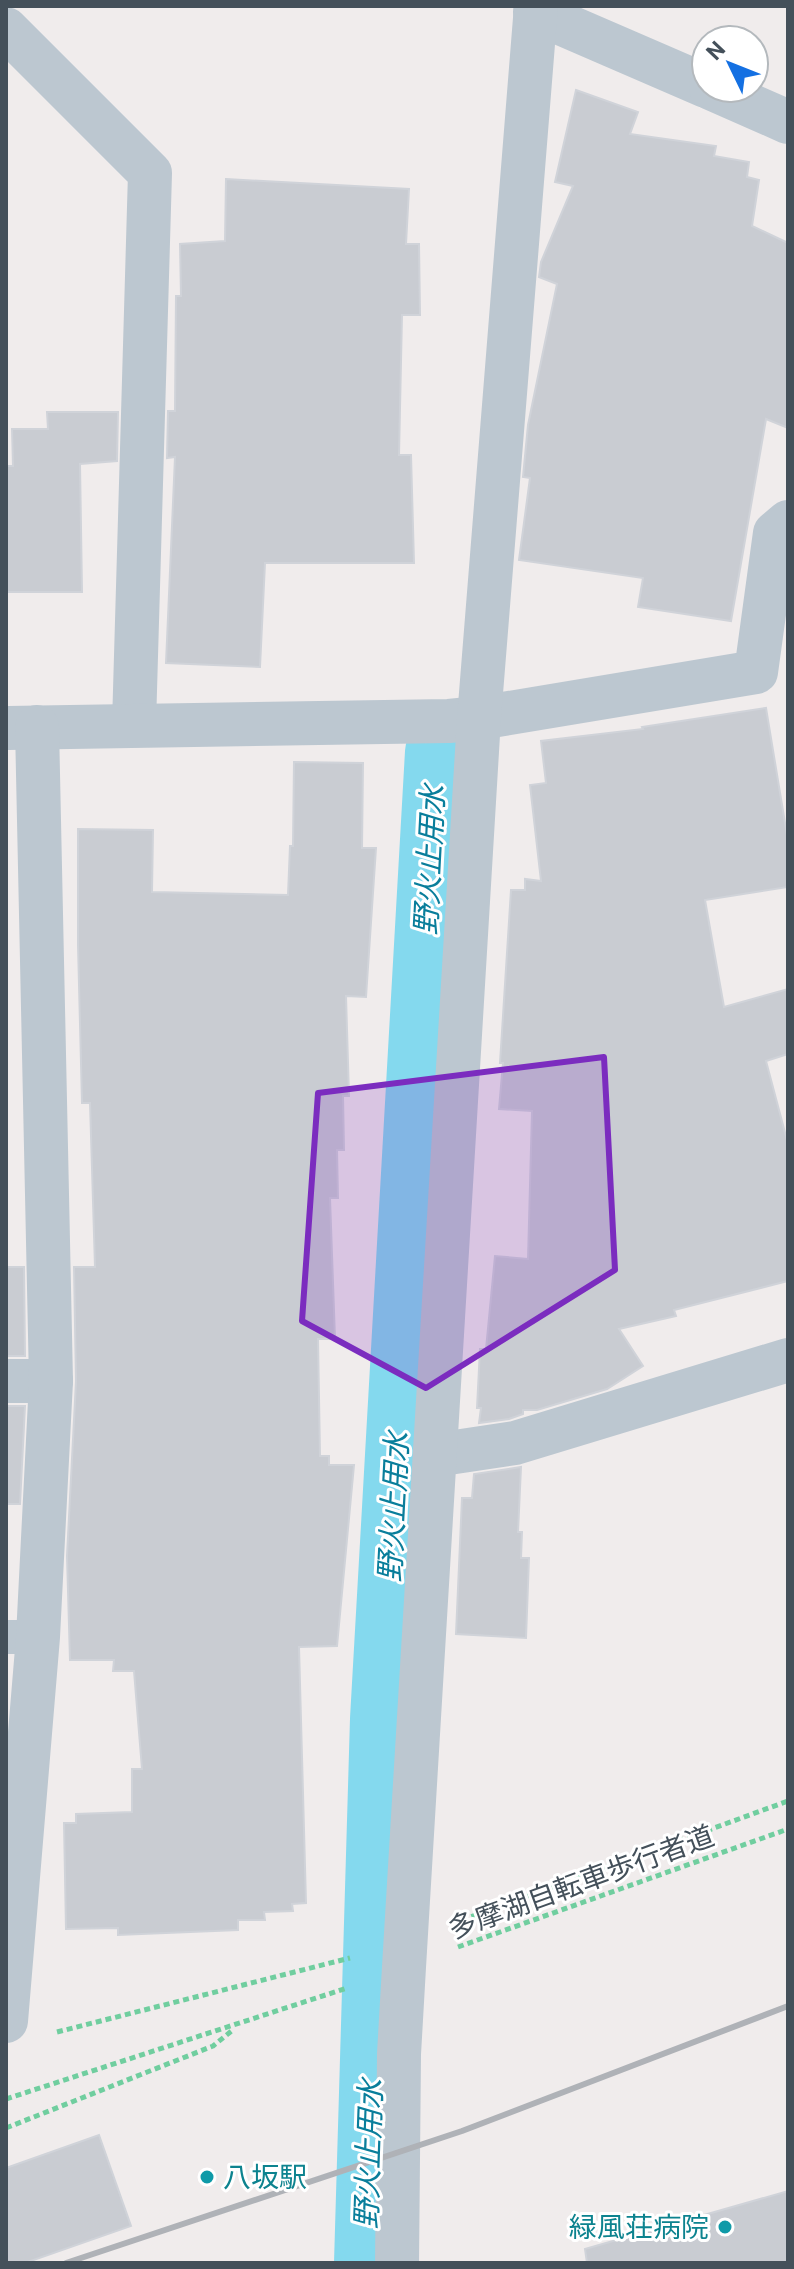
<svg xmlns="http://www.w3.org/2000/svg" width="794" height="2269" font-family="Roboto,'Noto Sans JP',sans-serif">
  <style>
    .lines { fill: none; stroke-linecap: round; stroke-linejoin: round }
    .canal { stroke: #84d9ee; stroke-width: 64 }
    .building { fill: #c9ccd2; stroke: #d0d3d9; stroke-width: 2 }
    .path { stroke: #70ce9f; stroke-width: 5; stroke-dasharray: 6 4; stroke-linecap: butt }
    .lane { stroke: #bcc7d0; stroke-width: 34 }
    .street { stroke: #bcc7d0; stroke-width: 44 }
    .rail { stroke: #afb2b7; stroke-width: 6 }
    .marked { fill: #7b2cbf; fill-opacity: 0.2; stroke: #7b2cbf; stroke-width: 6; stroke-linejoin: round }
    .culture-dot { fill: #0f9aa8; stroke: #fff; stroke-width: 3 }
    .labels { text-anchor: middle; stroke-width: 6; stroke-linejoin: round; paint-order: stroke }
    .street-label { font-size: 28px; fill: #44505a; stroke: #fff }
    .culture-label { font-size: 28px; fill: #0d838f; stroke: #fff; text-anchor: start }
    .water-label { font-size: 30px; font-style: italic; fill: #097e9b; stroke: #fff }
  </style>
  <rect width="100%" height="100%" fill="#f0ecec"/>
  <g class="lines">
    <!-- canal -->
    <polyline class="canal" points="366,2263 382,1719 437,752"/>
  </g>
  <!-- building -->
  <g class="building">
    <polygon points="576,90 638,112 630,134 716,146 714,156 749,162 747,177 759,180 752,226 788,243 788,428 766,419 731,621 638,607 643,578 519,560 530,478 523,477 528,425 557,284 539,277 541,262 573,186 555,182"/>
    <polygon points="226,179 409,189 406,244 419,244 420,315 402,315 399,455 411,455 414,563 265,563 260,667 166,663 175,457 167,458 168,411 175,411 176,296 181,296 180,244 225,241"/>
    <polygon points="47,412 118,412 117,461 80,464 82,592 6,592 6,466 13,466 12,429 48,429"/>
    <polygon points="766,708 788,841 788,887 705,900 724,1007 788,989 788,1054 766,1061 788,1144 788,1281 674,1310 676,1316 619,1329 643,1366 607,1389 537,1410 523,1410 523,1414 509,1419 479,1423 481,1408 477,1408 480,1349 486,1349 495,1256 528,1259 532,1111 499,1109 503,1063 500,1063 511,890 525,890 525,879 541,881 530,785 546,783 541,741 643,729 642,727"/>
    <polygon points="294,762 363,763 362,848 376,848 366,997 346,996 349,1096 343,1096 344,1150 337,1150 338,1198 330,1198 335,1339 318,1339 320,1456 329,1456 329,1465 354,1465 337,1646 299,1647 306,1903 292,1904 293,1911 264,1912 265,1920 238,1920 238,1930 118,1935 118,1928 66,1929 64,1823 76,1823 76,1814 132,1812 132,1769 142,1769 134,1671 113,1671 114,1660 70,1660 67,1556 76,1381 74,1267 95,1267 90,1103 82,1103 78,945 78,829 153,830 152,892 288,895 290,846 293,846"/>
    <polygon points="6,1267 24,1267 25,1356 6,1356"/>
    <polygon points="6,1406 25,1406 20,1504 6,1504"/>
    <polygon points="521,1467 518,1532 522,1532 521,1558 529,1558 526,1638 456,1634 462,1498 472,1498 474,1474"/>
    <polygon points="99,2135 131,2226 25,2263 6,2263 6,2168"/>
    <polygon points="788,2191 788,2263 587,2263 585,2249"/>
  </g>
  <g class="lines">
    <!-- path -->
    <g class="path">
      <polyline points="462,1920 788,1801"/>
      <polyline points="458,1947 788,1829"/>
      <polyline points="57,2032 350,1958"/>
      <polyline points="6,2099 347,1988"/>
      <polyline points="6,2128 213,2046 234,2029"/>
    </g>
    <!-- lane -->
    <polyline class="lane" points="6,1637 38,1637"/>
    <!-- street -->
    <g class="street">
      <polyline points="535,12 706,86"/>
      <polyline points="6,29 150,173 134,725"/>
      <polyline points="711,88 788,122"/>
      <polyline points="8,728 449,721 479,718 756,672 775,533 788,522"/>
      <polyline points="6,1381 51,1381"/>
      <polyline points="435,1455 515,1443 788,1360"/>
      <polyline points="6,2021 38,1637 51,1381 37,727"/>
      <polyline points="397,2263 399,2054 404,1967 479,718 536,6"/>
    </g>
    <!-- rail -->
    <polyline class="rail" points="66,2263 462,2131 788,2006"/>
  </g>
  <!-- marked area -->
  <path class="marked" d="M604,1057L615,1270L426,1388L302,1321L318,1093Z"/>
  <!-- markers -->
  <g class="culture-dot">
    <circle cx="207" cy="2177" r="8"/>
    <circle cx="725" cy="2227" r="8"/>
  </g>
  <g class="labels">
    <!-- street labels -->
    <g class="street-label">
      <text transform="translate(581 1882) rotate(-20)" y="10">多摩湖自転車歩行者道</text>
    </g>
    <!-- culture labels -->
    <g class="culture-label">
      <text x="223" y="2187">八坂駅</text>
      <text x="709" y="2237" text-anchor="end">緑風荘病院</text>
    </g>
    <!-- water labels -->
    <g class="water-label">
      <text transform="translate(430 860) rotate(-87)" y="10">野火止用水</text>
      <text transform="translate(394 1507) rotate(-87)" y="10">野火止用水</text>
      <text transform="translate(369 2154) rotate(-88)" y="10">野火止用水</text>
    </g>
  </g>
  <!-- border -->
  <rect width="794" height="2269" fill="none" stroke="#44505a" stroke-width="16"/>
  <!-- north arrow -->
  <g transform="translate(730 64) rotate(313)"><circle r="38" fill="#ffffff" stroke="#b4b9bd" stroke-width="2"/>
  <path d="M0-6L14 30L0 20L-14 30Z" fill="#1470e2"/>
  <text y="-12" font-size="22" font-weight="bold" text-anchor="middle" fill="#44505a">N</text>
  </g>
</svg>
